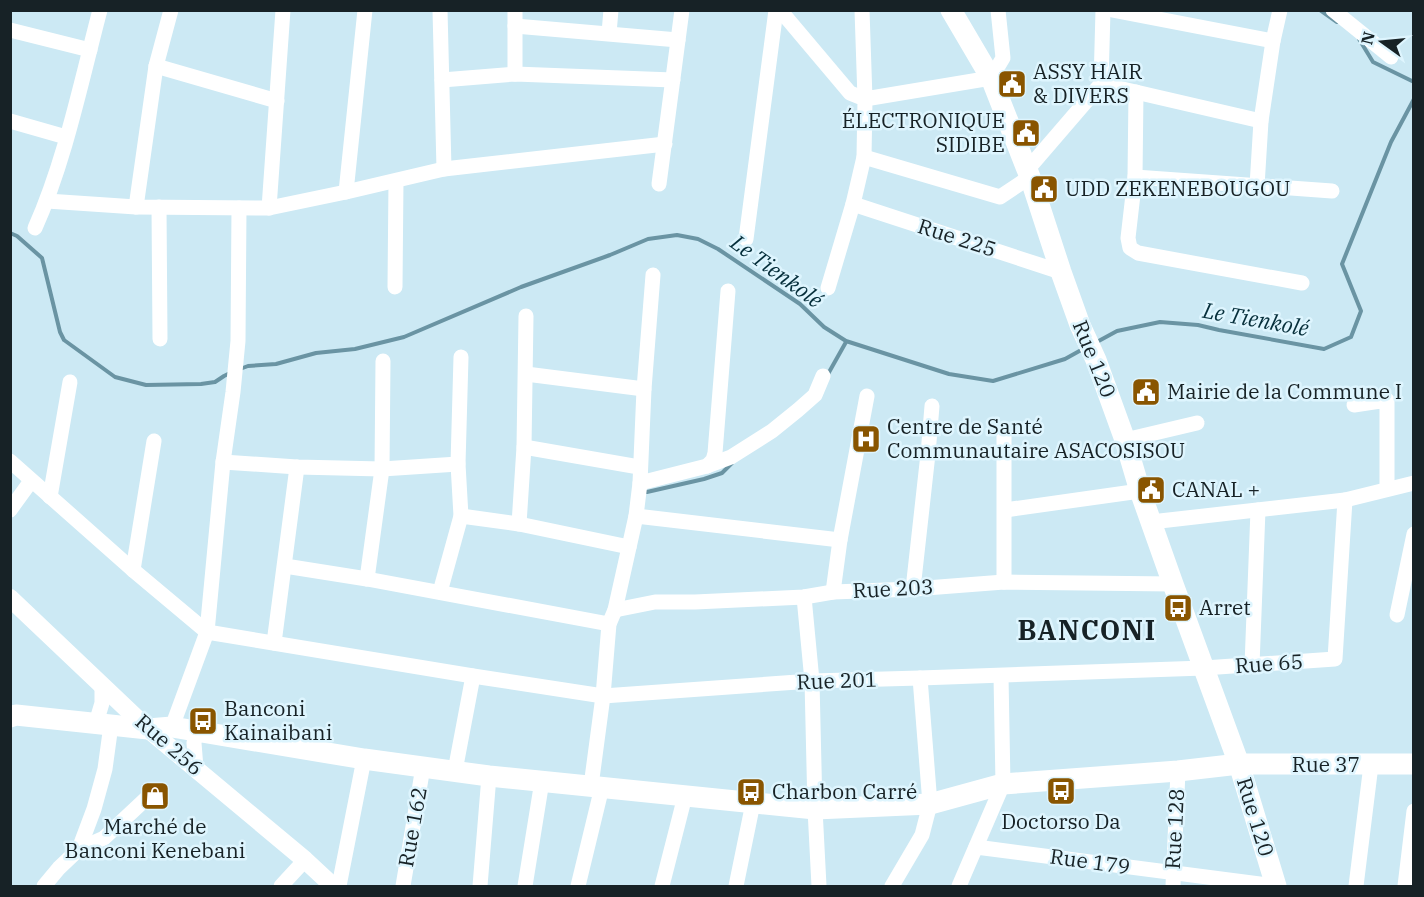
<svg xmlns="http://www.w3.org/2000/svg" width="1424" height="897" font-family="'IBM Plex Serif',serif">
  <style>
    .lines { fill: none; stroke-linecap: round; stroke-linejoin: round }
    .stream { stroke: #6a94a3; stroke-width: 4 }
    .minor { stroke: #fff; stroke-width: 15 }
    .tertiary { stroke: #fff; stroke-width: 18 }
    .secondary { stroke: #fff; stroke-width: 21 }
    .labels { text-anchor: middle; stroke-width: 5; stroke-linejoin: round; paint-order: stroke }
    .poi-label { font-size: 21px; fill: #172226; stroke: #def5fe; text-anchor: start }
    .street-label { font-size: 21px; fill: #172226; stroke: #def5fe }
    .water-label { font-size: 22px; font-style: italic; fill: #062f3b; stroke: #def5fe }
    .district-label { font-size: 27px; font-weight: bold; letter-spacing: 1.5px; fill: #172226; stroke: #def5fe }
  </style>
  <rect width="100%" height="100%" fill="#cce9f4"/>
  <g class="lines">
    <!-- stream -->
    <g class="stream">
      <polyline points="1320,10 1337,22"/>
      <polyline points="1359,39 1373,62 1414,82"/>
      <polyline points="10,233 17,236 42,258 60,332 64,340 115,377 146,385 201,384 215,382 224,376 230,373"/>
      <polyline points="1095,343 1117,331 1160,322 1198,325 1219,330 1324,349 1351,337 1361,311 1342,264 1391,142 1414,99"/>
      <polyline points="240,369 248,366 276,364 316,353 355,349 404,337 521,287 610,255 648,239 677,235 698,239 718,249 800,304 824,327 846,341 949,374 993,381 1065,359 1083,349"/>
      <polyline points="828,374 846,342"/>
      <polyline points="647,492 704,479 722,473 732,463"/>
    </g>
    <!-- minor -->
    <g class="minor">
      <polyline points="440,10 444,169"/>
      <polyline points="780,10 850,93 865,99 864,157 853,204 828,288"/>
      <polyline points="862,10 865,99 991,78 1003,58 998,10"/>
      <polyline points="1112,10 1273,41"/>
      <polyline points="1333,10 1391,57"/>
      <polyline points="515,26 678,40"/>
      <polyline points="10,30 90,50"/>
      <polyline points="609,33 611,10"/>
      <polyline points="156,66 277,101"/>
      <polyline points="515,74 515,10"/>
      <polyline points="442,80 515,74 673,80"/>
      <polyline points="1101,84 1261,121"/>
      <polyline points="1136,92 1135,177 1128,238 1130,248 1138,253 1302,283"/>
      <polyline points="10,121 66,137"/>
      <polyline points="864,157 1000,197 1030,177"/>
      <polyline points="1027,170 1101,84 1103,10"/>
      <polyline points="1135,177 1332,191"/>
      <polyline points="659,184 682,10"/>
      <polyline points="1257,186 1261,121 1273,41 1280,10"/>
      <polyline points="346,192 365,10"/>
      <polyline points="47,201 136,207 269,208 346,192 444,169 665,144"/>
      <polyline points="853,204 1061,272"/>
      <polyline points="136,207 156,66 171,10"/>
      <polyline points="159,207 160,339"/>
      <polyline points="269,208 283,10"/>
      <path d="M35,228C65,161 81,82 100,10"/>
      <polyline points="746,239 776,10"/>
      <polyline points="395,287 396,181"/>
      <polyline points="526,374 644,389"/>
      <polyline points="1354,405 1387,400 1387,489"/>
      <polyline points="1125,440 1197,423"/>
      <polyline points="524,447 639,467"/>
      <polyline points="10,461 133,570 207,632 473,676 603,696 812,681 920,678 1204,668 1335,659 1345,500"/>
      <polyline points="223,462 297,467 382,469 458,464"/>
      <polyline points="707,466 731,457 772,431 798,410 815,395 823,376"/>
      <polyline points="640,483 707,466 713,460 715,453 728,291"/>
      <polyline points="50,497 70,382"/>
      <polyline points="10,510 31,481"/>
      <polyline points="1005,510 1140,491"/>
      <polyline points="461,516 519,524 629,547"/>
      <polyline points="636,516 840,540"/>
      <polyline points="1151,522 1345,500 1414,483"/>
      <polyline points="519,524 524,447 526,316"/>
      <polyline points="285,566 367,579 609,624"/>
      <polyline points="133,570 154,441"/>
      <polyline points="367,579 382,469 383,361"/>
      <polyline points="1004,582 1004,431"/>
      <polyline points="913,589 928,454 932,406"/>
      <polyline points="440,592 461,516 458,464 461,357"/>
      <polyline points="833,592 840,540 867,396"/>
      <polyline points="804,597 812,681 815,809 819,886"/>
      <polyline points="615,610 655,602 695,602 804,597 833,592 913,589 1004,582 1173,584"/>
      <polyline points="1397,615 1414,534"/>
      <polyline points="274,643 297,467"/>
      <polyline points="1252,665 1258,510"/>
      <polyline points="96,723 102,703 102,685"/>
      <polyline points="172,727 207,632 223,462 233,392 238,341 239,208"/>
      <polyline points="196,768 194,743 196,731"/>
      <polyline points="455,771 473,676"/>
      <polyline points="591,786 603,696 609,624 615,610 636,516 640,483 644,389 653,275"/>
      <polyline points="976,847 1276,886"/>
      <polyline points="79,849 104,838 150,795"/>
      <polyline points="44,886 59,868 79,849 94,809 105,769 111,725"/>
      <polyline points="281,886 305,860"/>
      <polyline points="339,886 364,759"/>
      <polyline points="403,886 423,767"/>
      <polyline points="480,886 489,776"/>
      <polyline points="525,886 542,781"/>
      <polyline points="578,886 602,787"/>
      <polyline points="662,886 685,796"/>
      <polyline points="736,886 753,803"/>
      <polyline points="892,886 922,835 930,804 920,678"/>
      <polyline points="959,886 1003,784 1001,676"/>
      <polyline points="1173,886 1178,771"/>
      <polyline points="1356,886 1371,765"/>
      <polyline points="1405,886 1414,811"/>
    </g>
    <!-- tertiary -->
    <polyline class="tertiary" points="10,598 148,729 305,860 333,886"/>
    <!-- secondary -->
    <g class="secondary">
      <polyline points="951,10 991,78 1030,177 1061,272 1080,325 1096,360 1125,440 1140,491 1173,584 1239,764 1276,886"/>
      <polyline points="10,717 16,715 148,729 172,727 364,759 489,776 815,809 930,804 1003,784 1178,771 1239,764 1414,764"/>
    </g>
  </g>
  <!-- icons -->
  <defs>
    <g id="civic-square" transform="scale(1.5)"><rect x="-9" y="-9" width="18" height="18" rx="4" fill="#895500" stroke="#def5fe"/><path d="M-.6-6.5H3V-4.5H.6V-3L4-1V1h2V6H-6V1h2V-1L-.6-3ZM-1.2 2.5V6h2.4V2.5Z" fill="#fff"/></g>
    <g id="hospital-square" transform="scale(1.5)"><rect x="-9" y="-9" width="18" height="18" rx="4" fill="#895500" stroke="#def5fe"/><path d="M-5-5h3v3.5h4V-5h3V5h-3V1.5h-4V5h-3Z" fill="#fff"/></g>
    <g id="bus-square" transform="scale(1.5)"><rect x="-9" y="-9" width="18" height="18" rx="4" fill="#895500" stroke="#def5fe"/><path d="M-5-6H5V4H4V6H2V4H-2V6H-4V4H-5ZM-3.5-4V0h7V-4ZM-3.5 1.2v1.5H-2V1.2ZM2 1.2v1.5H3.5V1.2Z" fill="#fff"/></g>
    <g id="shop-square" transform="scale(1.5)"><rect x="-9" y="-9" width="18" height="18" rx="4" fill="#895500" stroke="#def5fe"/><path d="M-5-2.5h2.3a2.7 3.5 0 0 1 5.4 0H5L5.5 6h-11ZM-1.5-2.5h3a1.5 2.3 0 0 0-3 0Z" fill="#fff"/></g>
  </defs>
  <g fill-rule="evenodd">
    <use href="#civic-square" x="1012" y="84"/>
    <use href="#civic-square" x="1026" y="133"/>
    <use href="#civic-square" x="1044" y="189"/>
    <use href="#civic-square" x="1146" y="392"/>
    <use href="#hospital-square" x="866" y="439"/>
    <use href="#civic-square" x="1151" y="490"/>
    <use href="#bus-square" x="1178" y="608"/>
    <use href="#bus-square" x="203" y="721"/>
    <use href="#bus-square" x="1061" y="791"/>
    <use href="#bus-square" x="751" y="792"/>
    <use href="#shop-square" x="155" y="796"/>
  </g>
  <g class="labels">
    <!-- poi labels -->
    <g class="poi-label">
      <text x="1033" y="79">ASSY HAIR<tspan x="1033" dy="24">&amp; DIVERS</tspan></text>
      <text x="1005" y="128" text-anchor="end">ÉLECTRONIQUE<tspan x="1005" dy="24">SIDIBE</tspan></text>
      <text x="1065" y="196">UDD ZEKENEBOUGOU</text>
      <text x="1167" y="399">Mairie de la Commune I</text>
      <text x="887" y="434">Centre de Santé<tspan x="887" dy="24">Communautaire ASACOSISOU</tspan></text>
      <text x="1172" y="497">CANAL +</text>
      <text x="1199" y="615">Arret</text>
      <text x="224" y="716">Banconi<tspan x="224" dy="24">Kainaibani</tspan></text>
      <text x="772" y="799">Charbon Carré</text>
      <text x="1061" y="829" text-anchor="middle">Doctorso Da</text>
      <text x="155" y="834" text-anchor="middle">Marché de<tspan x="155" dy="24">Banconi Kenebani</tspan></text>
    </g>
    <!-- street labels -->
    <g class="street-label">
      <text transform="translate(957 238) rotate(18)" y="7">Rue 225</text>
      <text transform="translate(1094 359) rotate(68)" y="7">Rue 120</text>
      <text transform="translate(893 589) rotate(-3)" y="7">Rue 203</text>
      <text transform="translate(1269 664) rotate(-4)" y="7">Rue 65</text>
      <text transform="translate(837 681) rotate(-2)" y="7">Rue 201</text>
      <text transform="translate(169 745) rotate(41)" y="7">Rue 256</text>
      <text x="1326" y="772">Rue 37</text>
      <text transform="translate(1255 817) rotate(73)" y="7">Rue 120</text>
      <text transform="translate(413 827) rotate(-80)" y="7">Rue 162</text>
      <text transform="translate(1175 829) rotate(-87)" y="7">Rue 128</text>
      <text transform="translate(1090 862) rotate(8)" y="7">Rue 179</text>
    </g>
    <!-- water labels -->
    <g class="water-label">
      <text transform="translate(777 271) rotate(36)" y="8">Le Tienkolé</text>
      <text transform="translate(1256 319) rotate(10)" y="8">Le Tienkolé</text>
    </g>
    <!-- district labels -->
    <g class="district-label">
      <text x="1087" y="640">BANCONI</text>
    </g>
  </g>
  <!-- border -->
  <rect width="1424" height="897" fill="none" stroke="#172226" stroke-width="24"/>
  <!-- north arrow -->
  <g transform="translate(1382 42) rotate(285)" stroke="#def5fe" stroke-width="4.5" paint-order="stroke">
  <path d="M0-4.5L10 22L0 15L-10 22Z" fill="#172226"/>
  <text y="-9" font-size="16" font-weight="bold" text-anchor="middle" fill="#172226">N</text>
  </g>
</svg>
